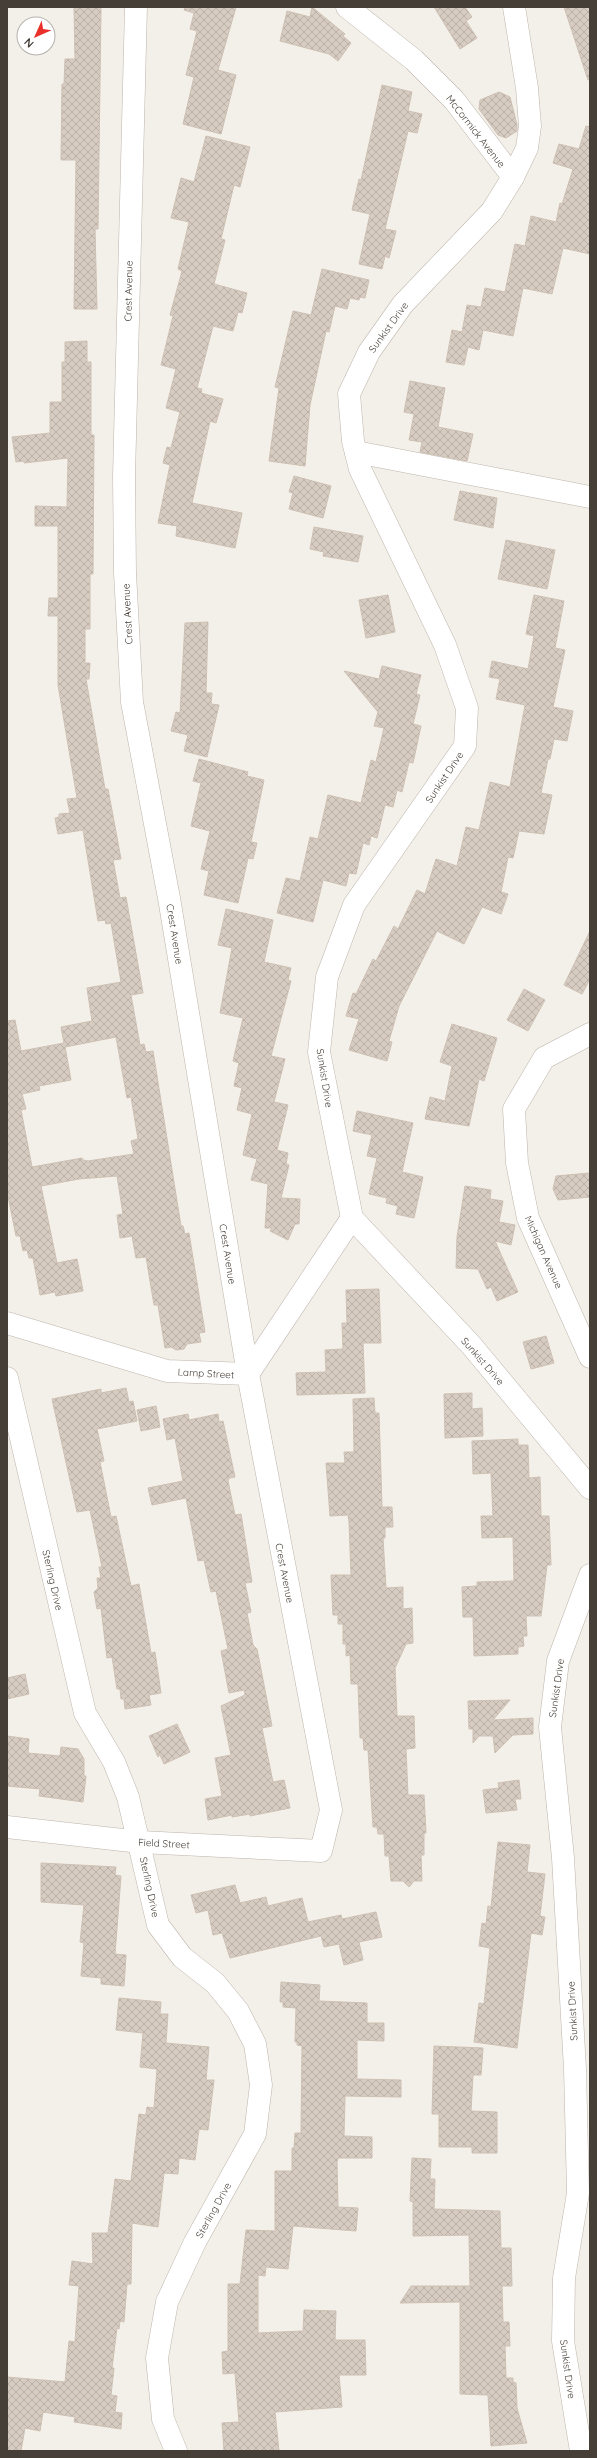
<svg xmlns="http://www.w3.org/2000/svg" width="597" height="2458" font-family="Quicksand,sans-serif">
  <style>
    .building { fill: url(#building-cross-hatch); stroke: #cec0b3; fill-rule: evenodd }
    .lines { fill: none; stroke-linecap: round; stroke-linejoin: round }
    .minor-casing { stroke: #beb5ac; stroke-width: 23 }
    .minor { stroke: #fff; stroke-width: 22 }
    .labels { text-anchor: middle; stroke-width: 4; stroke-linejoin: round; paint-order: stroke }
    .street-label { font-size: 10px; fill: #463f38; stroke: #fff }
  </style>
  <defs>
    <pattern id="building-cross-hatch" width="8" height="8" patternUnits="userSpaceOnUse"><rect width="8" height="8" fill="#d7ccc2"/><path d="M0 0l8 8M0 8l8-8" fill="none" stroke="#bab0a7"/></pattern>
  </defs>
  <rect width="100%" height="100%" fill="#f3efe9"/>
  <!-- building -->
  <g class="building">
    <polygon points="74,7 101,7 98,229 95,229 97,309 74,309 76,160 61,160 62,84 64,84 65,59 75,59"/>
    <polygon points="185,7 236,7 218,70 236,75 221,134 183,124 194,77 186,75 197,31 190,29 194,13 184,10"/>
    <polygon points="312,7 345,34 343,36 351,43 338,61 329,54 280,41 287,11 310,17"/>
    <polygon points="434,7 465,7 472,17 466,21 477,38 460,49"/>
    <polygon points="564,7 590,7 590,79 588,80"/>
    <polygon points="382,85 412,92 408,111 422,114 417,133 408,131 385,229 396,231 389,258 385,256 382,269 359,264 370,214 352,210 359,179 361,180"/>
    <polygon points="499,92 510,97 517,125 517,131 506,138 498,135 479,109 480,100"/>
    <polygon points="586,126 590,127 590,254 563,248 552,294 523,288 513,336 483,330 479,350 468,347 464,365 446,362 452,330 462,332 467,305 481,307 485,288 505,292 515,244 525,246 531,216 556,222 560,203 562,204 573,169 553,163 559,144 579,149"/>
    <polygon points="206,136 250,147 240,187 234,185 221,239 225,240 214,284 247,293 242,313 238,312 233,331 213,326 197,388 202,389 201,393 223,399 216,423 210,421 192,503 242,513 235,548 176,536 177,526 158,523 170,465 163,463 167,447 171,448 180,412 166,408 176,369 161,365 173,316 170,315 182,271 178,269 189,222 171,218 181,178 194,182"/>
    <polygon points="322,269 369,280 365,298 360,297 359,300 350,298 347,309 335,306 329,332 326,331 310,405 305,466 269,461 279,388 275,387 293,311 311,315"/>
    <path d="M87,341V362H91V435H94L93,574H90V629H85V663H90L89,679H86L105,789H108L121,859L113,860L120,898L126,897L143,993L131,995L140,1045L144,1044L146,1052L153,1051L181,1226H183L185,1234L189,1233L205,1332L199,1333L201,1342L187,1344L184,1349L176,1350L171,1347L165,1348L158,1305H154L146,1257L136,1258L132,1236L120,1238L117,1215L123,1214L117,1176L79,1179L41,1186L57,1263L77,1259L83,1291L56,1296L55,1292L40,1295L33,1258H29L27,1250L23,1251L20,1236H16L7,1191V1021L15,1020L21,1051L64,1043L61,1027L92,1021L87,988L121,982L111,923L106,924L105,920L98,921L83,830L58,834L55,818L59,817V814L70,813L67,799L77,798L58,685V616H48L49,598H58V526H35V506L67,507L68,458L24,463V461L16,462L12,437L50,433V402H62V362H65V342ZM116,1037L127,1098L131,1097L138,1139L131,1141L134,1154L88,1161L83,1160L82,1158L32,1167L21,1110L26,1109L22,1094L40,1090L39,1086L71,1080L65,1047Z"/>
    <polygon points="410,381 445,388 438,427 473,434 467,461 420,452 422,442 409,440 414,414 404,412"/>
    <polygon points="294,476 331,486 323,518 289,509 293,493 289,492"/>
    <polygon points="460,491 497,498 493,528 454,520"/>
    <polygon points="314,527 363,536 358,562 323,556 324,552 310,549"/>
    <polygon points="506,540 555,550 547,589 498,579"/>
    <polygon points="388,595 395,632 366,638 359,600"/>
    <polygon points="534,595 564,601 555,648 565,650 553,707 573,711 567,741 554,739 550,759 548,759 541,793 552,795 544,834 519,831 513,858 508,857 501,892 508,894 501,914 482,907 464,944 437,931 399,1006 389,1041 392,1042 387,1061 349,1050 359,1019 346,1016 353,993 356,994 373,959 376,961 394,926 398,929 417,890 425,894 436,859 457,866 466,827 479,830 490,782 510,787 525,705 496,699 500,679 489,677 492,661 528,669 534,636 526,634"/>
    <polygon points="208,622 206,693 212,693 211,704 219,705 207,757 184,751 188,735 171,731 176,712 180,713 185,623"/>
    <polygon points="382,666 421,675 416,694 420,695 413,724 421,726 413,763 409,762 402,792 397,790 393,807 385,805 377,838 371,836 369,845 363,843 356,874 349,873 346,886 323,880 313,922 277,913 286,878 300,881 310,837 318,839 328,795 361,803 371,760 376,762 384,728 374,726 378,712 344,671 379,679"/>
    <polygon points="199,759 248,772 247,776 264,780 251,842 257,843 253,859 248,858 238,903 204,895 209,871 201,869 210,831 191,826 201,783 193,781"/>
    <polygon points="226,909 273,920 264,962 291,968 288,980 291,981 271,1056 285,1059 274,1102 288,1105 277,1150 288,1153 286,1164 289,1165 281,1198 300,1199 299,1224 295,1224 288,1240 270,1231 272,1228 265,1228 268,1184 251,1180 257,1159 243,1155 252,1114 237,1110 242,1088 234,1086 239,1063 233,1061 243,1018 220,1013 232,948 218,945"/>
    <polygon points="590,931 590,979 582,994 564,985"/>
    <polygon points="524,989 545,1000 528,1031 507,1020"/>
    <polygon points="452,1024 497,1038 484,1081 479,1079 469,1126 425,1119 430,1097 445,1101 452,1066 440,1062"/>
    <polygon points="357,1111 413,1123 402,1172 423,1177 414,1218 396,1214 398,1206 386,1203 387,1198 369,1194 377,1158 367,1156 372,1135 353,1131"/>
    <polygon points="590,1173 590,1197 558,1200 553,1189 556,1176"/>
    <polygon points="465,1186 491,1190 490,1199 503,1201 499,1222 515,1225 511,1245 495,1241 518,1292 497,1301 491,1287 487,1289 478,1269 456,1268 457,1237"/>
    <polygon points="379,1289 381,1343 363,1343 365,1393 297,1395 296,1373 326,1372 325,1350 343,1349 342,1323 347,1323 346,1290"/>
    <polygon points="546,1336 554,1363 531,1369 523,1342"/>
    <polygon points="126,1388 129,1402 133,1401 137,1421 97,1429 104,1461 100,1462 111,1517 116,1516 131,1586 139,1584 151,1653 155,1652 161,1693 149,1695 151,1705 125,1709 124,1699 121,1699 120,1689 117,1689 112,1657 107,1658 101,1608 97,1609 94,1592 98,1588 97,1578 101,1578 99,1567 102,1567 90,1510 77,1512 52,1399 101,1389 101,1393"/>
    <polygon points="472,1393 472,1409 482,1408 483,1436 445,1438 444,1394"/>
    <polygon points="374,1398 375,1413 379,1413 382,1507 392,1507 393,1527 385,1527 385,1538 383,1538 386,1588 403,1587 403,1609 412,1608 413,1643 406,1644 395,1668 397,1716 414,1716 415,1748 406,1749 408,1795 424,1795 426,1833 424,1833 424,1855 421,1855 422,1881 414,1881 409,1887 403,1881 391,1881 389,1856 385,1856 384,1834 378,1834 377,1827 373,1827 368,1750 364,1750 363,1738 360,1738 358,1684 351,1684 350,1655 346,1656 346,1644 343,1644 343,1624 338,1624 338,1615 333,1615 331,1575 351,1575 349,1522 348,1515 330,1516 326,1463 345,1463 344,1452 354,1452 353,1399"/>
    <polygon points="156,1406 160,1427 141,1431 137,1410"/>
    <polygon points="188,1414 189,1420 218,1414 219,1422 223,1421 235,1477 229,1478 228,1481 235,1515 241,1514 252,1582 245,1583 251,1612 247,1613 253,1645 257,1649 259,1659 272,1726 262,1728 273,1782 284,1780 290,1808 250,1816 250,1814 232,1817 232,1815 208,1820 205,1799 222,1796 215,1758 231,1755 221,1706 245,1695 244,1690 229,1693 221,1651 228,1649 216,1591 211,1592 204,1560 198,1561 186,1498 152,1505 148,1488 183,1481 175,1438 167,1440 163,1419"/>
    <polygon points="518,1439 518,1445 528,1445 529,1478 540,1477 541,1516 549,1516 551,1565 547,1565 541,1616 526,1616 527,1636 523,1636 524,1646 518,1647 518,1654 474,1656 473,1617 463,1617 462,1587 477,1586 477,1582 514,1581 513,1537 482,1538 481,1516 493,1516 491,1473 473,1474 472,1441"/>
    <polygon points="25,1674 29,1694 7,1699 7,1678"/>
    <polygon points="510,1700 493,1720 533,1718 533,1734 513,1735 495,1753 493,1736 479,1736 473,1743 473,1729 469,1729 468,1701"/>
    <polygon points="177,1724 190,1752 164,1764 160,1755 158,1757 149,1736"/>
    <polygon points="7,1736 29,1739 28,1753 60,1756 61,1747 78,1749 84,1759 84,1776 86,1776 83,1802 39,1796 40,1789 7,1786"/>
    <polygon points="519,1780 521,1799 515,1799 517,1810 486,1813 483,1790 499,1788 498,1783"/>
    <polygon points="498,1842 530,1845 527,1872 545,1874 540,1916 545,1917 542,1935 531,1933 517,2048 474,2042 479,2003 484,2004 490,1948 479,1946 482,1923 486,1924 488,1906 491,1907"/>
    <polygon points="41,1863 116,1867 115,1875 121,1876 115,1954 126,1955 124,1986 101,1984 101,1978 81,1976 84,1943 80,1942 84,1905 41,1902"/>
    <polygon points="235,1885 240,1903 266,1897 268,1906 302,1898 308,1922 341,1915 342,1919 376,1912 382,1937 359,1942 363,1960 344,1965 339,1944 324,1947 321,1936 230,1958 222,1933 213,1935 208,1910 196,1913 191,1895"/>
    <polygon points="281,1982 320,1985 319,2001 367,2003 367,2023 384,2023 384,2041 357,2040 357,2079 401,2080 401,2097 345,2096 344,2136 372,2137 372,2158 338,2158 337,2162 338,2207 358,2208 356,2231 293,2226 288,2269 266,2267 265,2276 258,2275 258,2333 303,2331 304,2310 336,2311 335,2340 365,2340 366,2375 339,2375 342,2407 275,2412 279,2451 224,2451 222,2423 239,2422 235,2373 223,2374 222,2352 228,2351 228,2284 240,2284 246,2230 275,2231 275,2171 292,2171 292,2148 294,2148 295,2133 301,2133 302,2046 297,2045 297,2042 295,2042 296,2008 283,2007 283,2002 280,2002"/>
    <polygon points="119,1998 161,2002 160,2014 168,2014 166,2043 209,2047 206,2080 214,2080 208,2130 199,2129 195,2160 179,2158 178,2174 164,2173 158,2227 132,2223 131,2284 127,2284 124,2322 120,2321 119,2329 117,2328 112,2368 114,2368 111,2395 117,2396 115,2412 122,2413 121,2429 74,2422 75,2417 43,2412 40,2431 25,2428 21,2451 7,2451 7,2377 65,2382 69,2341 75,2342 79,2286 69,2285 72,2261 93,2264 92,2233 108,2233 115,2179 131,2181 139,2114 146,2115 147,2107 154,2108 157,2069 140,2067 143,2033 116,2030"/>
    <polygon points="434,2046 483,2048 481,2075 473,2075 471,2111 497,2112 497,2153 472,2153 472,2147 439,2147 439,2114 432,2114"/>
    <polygon points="412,2158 431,2159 430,2179 435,2179 434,2209 500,2211 501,2248 511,2248 512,2286 502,2286 503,2322 509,2322 510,2346 505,2346 506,2378 513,2378 513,2382 516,2383 517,2408 527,2443 491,2446 488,2395 460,2394 460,2302 400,2303 411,2286 470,2286 469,2235 413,2236 413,2202 410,2201"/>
  </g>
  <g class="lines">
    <!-- minor casing -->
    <g class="minor-casing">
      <g id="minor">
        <polyline points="347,7 414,60 454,100 513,177"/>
        <polyline points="514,7 527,88 530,126 527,148 513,177 492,211 403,304 369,352 349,394 353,441 360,469 445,645 467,708 465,746 354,905 327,977 319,1052 352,1218 471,1345 590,1488"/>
        <polyline points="356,452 590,497"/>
        <polyline points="590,1034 544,1058 514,1109 517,1163 528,1218 590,1357"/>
        <polyline points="7,1323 167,1371 248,1374 352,1218"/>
        <polyline points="7,1378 85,1713 114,1762 128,1797 158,1925 182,1957 215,1983 238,2011 255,2044 261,2085 255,2134 195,2242 167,2302 157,2358 163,2419 176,2451"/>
        <polyline points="7,1827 140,1842 321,1851 331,1810 248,1374 169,898 132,702 125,573 124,476 136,7"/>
        <polyline points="581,2451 563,2341 564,2278 578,2193 575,2069 563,1858 550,1727 558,1661 590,1575"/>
      </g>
    </g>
    <!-- minor -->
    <use href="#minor" class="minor"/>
  </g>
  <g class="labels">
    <!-- street labels -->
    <g class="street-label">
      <text transform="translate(476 131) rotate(52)" y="4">McCormick Avenue</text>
      <text transform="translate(128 291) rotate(-89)" y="4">Crest Avenue</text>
      <text transform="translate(388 327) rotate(-54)" y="4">Sunkist Drive</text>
      <text transform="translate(127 614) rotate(-93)" y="4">Crest Avenue</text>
      <text transform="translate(444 777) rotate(-56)" y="4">Sunkist Drive</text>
      <text transform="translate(175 934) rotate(81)" y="4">Crest Avenue</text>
      <text transform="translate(325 1078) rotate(81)" y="4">Sunkist Drive</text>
      <text transform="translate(544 1252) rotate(66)" y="4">Michigan Avenue</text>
      <text transform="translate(228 1254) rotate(81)" y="4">Crest Avenue</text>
      <text transform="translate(483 1361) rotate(49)" y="4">Sunkist Drive</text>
      <text transform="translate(206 1373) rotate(3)" y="4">Lamp Street</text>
      <text transform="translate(285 1573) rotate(79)" y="4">Crest Avenue</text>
      <text transform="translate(53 1580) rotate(77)" y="4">Sterling Drive</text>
      <text transform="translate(556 1688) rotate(-82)" y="4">Sunkist Drive</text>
      <text transform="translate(164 1843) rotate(3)" y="4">Field Street</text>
      <text transform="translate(150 1887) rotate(78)" y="4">Sterling Drive</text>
      <text transform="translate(572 2011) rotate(-93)" y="4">Sunkist Drive</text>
      <text transform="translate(213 2210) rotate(-61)" y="4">Sterling Drive</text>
      <text transform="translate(568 2369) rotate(82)" y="4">Sunkist Drive</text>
    </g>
  </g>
  <!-- border -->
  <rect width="597" height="2458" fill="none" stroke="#463f38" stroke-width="16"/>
  <!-- north arrow -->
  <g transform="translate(36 36) rotate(225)"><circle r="19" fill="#ffffff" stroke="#b5b2af"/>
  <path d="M0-3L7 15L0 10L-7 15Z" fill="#e9302a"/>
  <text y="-6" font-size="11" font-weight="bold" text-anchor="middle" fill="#463f38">N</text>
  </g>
</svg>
